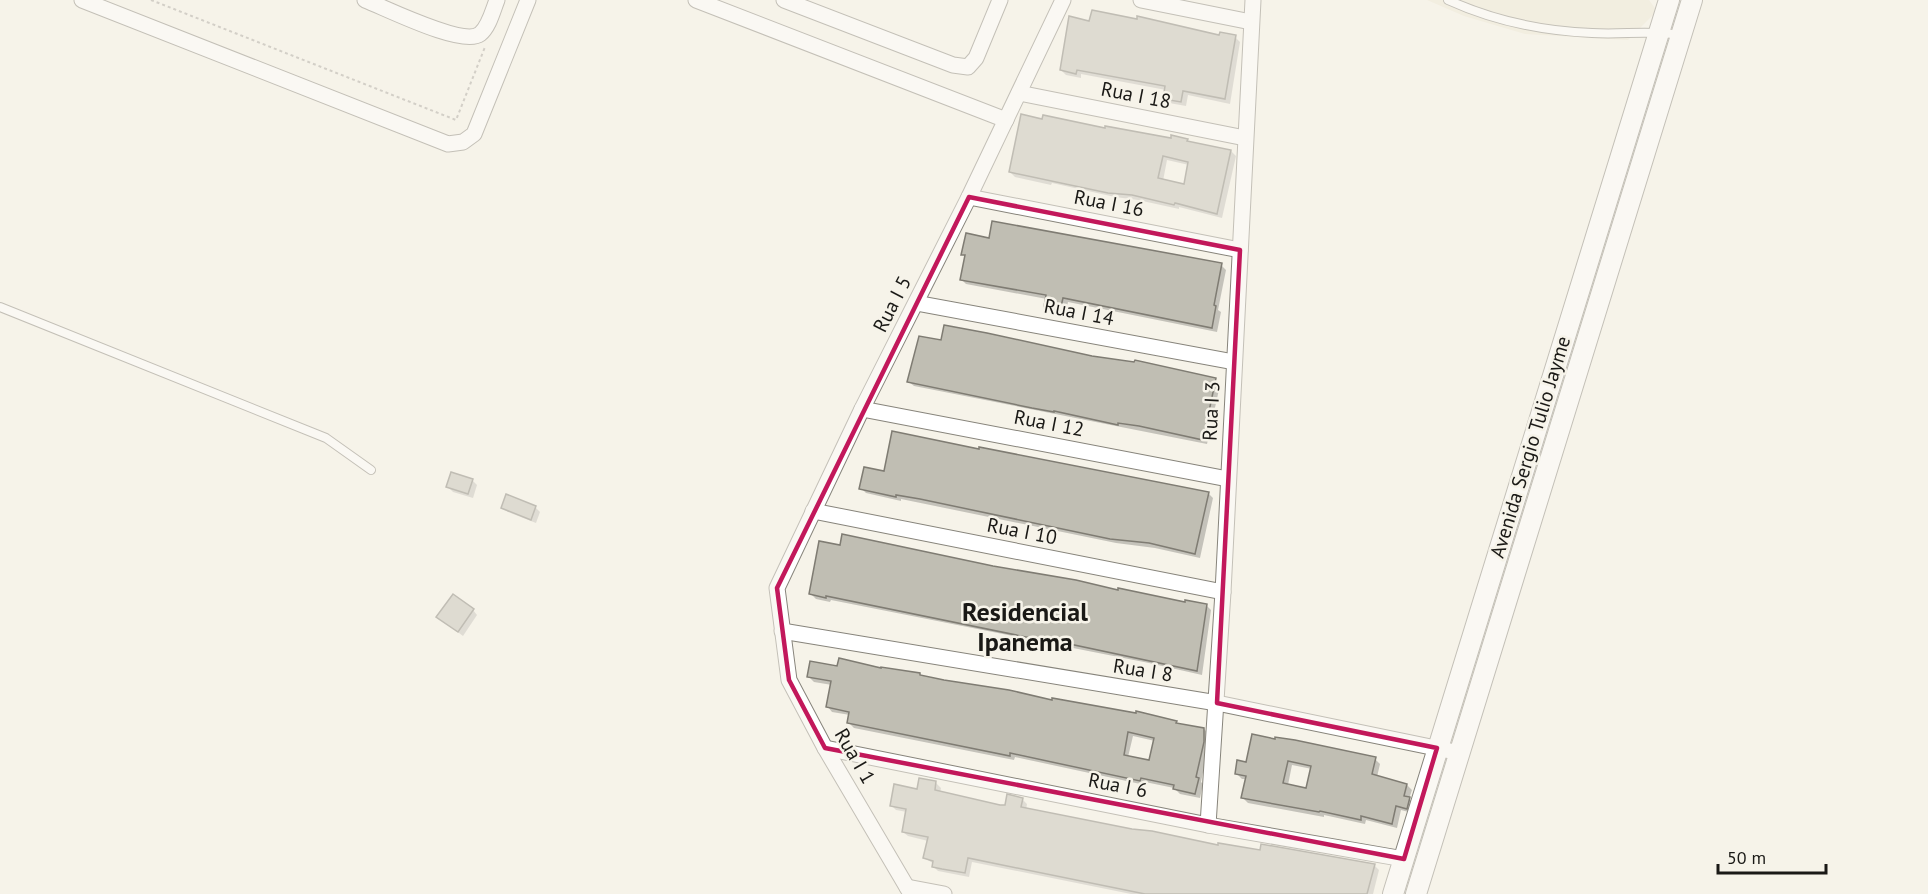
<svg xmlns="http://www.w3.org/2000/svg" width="1928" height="894" font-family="'PT Sans',sans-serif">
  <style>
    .built { fill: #ede8d6 }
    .shadow { fill: #0003; fill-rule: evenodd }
    .building { fill: #c0beb3; stroke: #7f7c73; stroke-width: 1.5; fill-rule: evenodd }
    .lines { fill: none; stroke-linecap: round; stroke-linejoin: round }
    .service-casing { stroke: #87847b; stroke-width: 10 }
    .minor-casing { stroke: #87847b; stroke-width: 17 }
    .tertiary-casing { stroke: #87847b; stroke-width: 22 }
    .path { stroke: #a8a59e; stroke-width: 2; stroke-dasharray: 3 3; stroke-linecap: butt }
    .service { stroke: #fff; stroke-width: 8 }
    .minor { stroke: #fff; stroke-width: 15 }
    .tertiary { stroke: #fff; stroke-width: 20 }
    .marked { fill: none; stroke: #c2185b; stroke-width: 4.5; stroke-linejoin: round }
    .labels { text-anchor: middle; stroke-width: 5; stroke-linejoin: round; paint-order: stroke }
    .street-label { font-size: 20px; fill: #1a1916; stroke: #f6f3e9 }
    .district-label { font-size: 26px; font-weight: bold; fill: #1a1916; stroke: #f6f3e9 }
  </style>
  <rect width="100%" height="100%" fill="#f6f3e9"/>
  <!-- built -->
  <polygon class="built" points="1427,0 1649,0 1657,11 1628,40 1525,34 1464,16"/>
  <!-- shadow -->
  <g class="shadow">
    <polygon points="1091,22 1235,37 1240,42 1230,104 1188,95 1186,106 1169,103 1164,98 1166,90 1081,74 1081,78 1066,75 1061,70"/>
    <path d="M1172,140H1187L1190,143L1231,151L1236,156L1222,218L1179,207V209L1138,200L1115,197L1052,183L1051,185L1015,177L1010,172ZM1167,160L1189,165L1185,186L1163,181Z"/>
    <polygon points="990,239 1221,265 1226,270 1218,310 1221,312 1217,332 1068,302 1065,315 1050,312 1046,307 1047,299 966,284 961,279 966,257 963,254"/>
    <polygon points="942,342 1091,357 1215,380 1220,385 1207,444 914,386 909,382"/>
    <polygon points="885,473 1208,493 1213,498 1200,558 1155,548 1116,543 901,499 901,501 866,493 861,488"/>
    <polygon points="472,480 477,485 473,498 453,492 448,487"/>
    <polygon points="535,507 540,512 536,523 508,512 503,508"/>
    <polygon points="993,568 1119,592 1186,604 1206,605 1211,610 1202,675 1149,663 831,600 830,602 816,599 811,594"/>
    <polygon points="473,610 477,615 463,636 438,617"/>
    <path d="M839,667L922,677L1204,729L1209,734L1208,748L1201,782L1203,784L1200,798L1180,794L1174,788L1145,782V785L1015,757L1014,760L854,728L849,723L850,715L832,712L828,707L832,685L814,682L809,677ZM1133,736L1155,741L1150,762L1128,757Z"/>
    <path d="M1253,736L1375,759L1380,764L1377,777L1407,785L1412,790L1409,799L1414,803L1412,813L1401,810L1397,828L1366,820L1365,824L1324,815V817L1248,803L1243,798L1247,779H1242L1237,774L1247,763ZM1292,765L1312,769L1307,790L1288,785Z"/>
    <polygon points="936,783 941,788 940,793 1006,806 1022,799 1027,804 1026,810 1219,847 1374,865 1379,870 1373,894 1131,894 972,862 969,877 938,871 933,866 934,864 925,858 928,841 908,836 903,832 907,812 896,810 891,805"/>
  </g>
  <!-- building -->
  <g class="building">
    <polygon points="1092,10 1137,19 1137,16 1219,35 1220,32 1236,35 1225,99 1183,91 1181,102 1163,99 1165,86 1077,70 1076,74 1060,70 1069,16 1089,21"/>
    <path d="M1021,114L1042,119L1043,115L1105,128V126L1171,138V135L1188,139L1187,141L1231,150L1217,214L1175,203L1174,205L1132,195L1108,193L1009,172ZM1163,156L1188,162L1184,184L1158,178Z"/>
    <polygon points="992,221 1222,263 1214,305 1216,306 1212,328 1063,298 1060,311 1044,307 1046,295 960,280 965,255 961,255 966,233 989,238"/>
    <polygon points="944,325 987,333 1092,356 1134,362 1135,360 1216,378 1203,440 1139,426 1118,423 1118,425 1054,411 1054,412 1032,408 907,382 919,336 941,340"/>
    <polygon points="892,431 979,449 979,447 1209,492 1195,554 1149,543 1110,539 920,499 896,495 896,497 859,489 864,467 884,471"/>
    <polygon points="451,472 473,479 468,494 446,487"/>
    <polygon points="506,494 536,506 531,520 501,508"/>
    <polygon points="842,534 993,566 1076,580 1118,590 1118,588 1185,602 1185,600 1207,604 1197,671 1060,642 1060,644 826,596 826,598 809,594 819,541 840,545"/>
    <polygon points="453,594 474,609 458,632 436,617"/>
    <path d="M839,658L881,668V667L920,673V675L944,680L1009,690L1052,700V698L1136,713V711L1177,721L1176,723L1204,728V742L1196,777L1199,778L1195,794L1173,789L1174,785L1141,778L1140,781L1010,753V756L847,723L849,712L826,707L831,681L807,677L810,661L837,666ZM1128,732L1154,738L1149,760L1124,755Z"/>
    <path d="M1252,734L1275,739V737L1295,740L1376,757L1372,774L1407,784L1404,796L1410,797L1407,809L1396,806L1392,824L1361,816V820L1320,811L1319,812L1241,798L1246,776L1235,774L1237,760L1246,762ZM1288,761L1311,766L1306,788L1283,783Z"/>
    <polygon points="919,778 936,781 935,790 1000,805 1005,805 1007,794 1023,798 1021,807 1132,829 1152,831 1218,845 1218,843 1260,850 1261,844 1375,864 1367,894 1145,894 968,858 965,873 942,869 932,867 933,861 923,858 928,837 902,832 906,809 890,806 894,784 917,789"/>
  </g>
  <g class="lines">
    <!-- service casing -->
    <g class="service-casing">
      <g id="service">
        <path d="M1448,0C1492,20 1542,31 1592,33C1621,35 1650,30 1680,35"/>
        <polyline points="0,307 326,438 371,470"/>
      </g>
    </g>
    <!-- minor casing -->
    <g class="minor-casing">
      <g id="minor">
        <polyline points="82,0 448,144 463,142 474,134 528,0"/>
        <path d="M365,0C386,8 463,47 480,34C489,27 493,10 497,0"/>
        <polyline points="696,0 1006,120"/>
        <polyline points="784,0 953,65 968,67 976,58 1000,0"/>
        <polyline points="1141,0 1251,22"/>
        <polyline points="1019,93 1245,138"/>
        <polyline points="969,197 1240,250"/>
        <polyline points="916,303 1234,362"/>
        <polyline points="862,409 1228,479"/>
        <polyline points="813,511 1223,592"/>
        <polyline points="782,631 1217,703 1460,753"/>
        <polyline points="825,748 1208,825 1404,859"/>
        <polyline points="1208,825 1223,592 1253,0"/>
        <polyline points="907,887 944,894"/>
        <polyline points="911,894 825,748 789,680 777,588 862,409 969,197 1063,0"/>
      </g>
    </g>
    <!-- tertiary casing -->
    <g class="tertiary-casing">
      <g id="tertiary">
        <polyline points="1393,894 1669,0"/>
        <polyline points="1416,894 1692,0"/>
      </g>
    </g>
    <!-- path -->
    <polyline class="path" points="151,0 456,120 485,47"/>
    <!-- service -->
    <use href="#service" class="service"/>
    <!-- minor -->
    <use href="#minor" class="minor"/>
    <!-- tertiary -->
    <use href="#tertiary" class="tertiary"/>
  </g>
  <!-- marked area -->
  <path d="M0 0H1928V894H0ZM969,197L1240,250L1217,703L1437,748L1404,859L825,748L789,680L777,588Z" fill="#f6f3e9" fill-opacity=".55" fill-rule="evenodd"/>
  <path class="marked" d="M969,197L1240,250L1217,703L1437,748L1404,859L825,748L789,680L777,588Z"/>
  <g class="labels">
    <!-- street labels -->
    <g class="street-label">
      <text transform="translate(1136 95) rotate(11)" y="7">Rua I 18</text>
      <text transform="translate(1109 203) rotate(11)" y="7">Rua I 16</text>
      <text transform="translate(892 304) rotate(-63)" y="7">Rua I 5</text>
      <text transform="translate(1079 312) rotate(11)" y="7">Rua I 14</text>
      <text transform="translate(1211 411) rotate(-87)" y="7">Rua I 3</text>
      <text transform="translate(1049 423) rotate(11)" y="7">Rua I 12</text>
      <text transform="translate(1530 447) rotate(-73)" y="7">Avenida Sergio Tulio Jayme</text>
      <text transform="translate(1022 531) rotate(11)" y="7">Rua I 10</text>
      <text transform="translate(1143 670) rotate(9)" y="7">Rua I 8</text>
      <text transform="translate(855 756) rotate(60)" y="7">Rua I 1</text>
      <text transform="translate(1118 785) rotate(11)" y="7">Rua I 6</text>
    </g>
    <!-- district labels -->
    <g class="district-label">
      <text x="1025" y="621">Residencial<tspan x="1025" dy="30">Ipanema</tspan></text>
    </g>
  </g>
  <!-- scale -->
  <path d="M1718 864v9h108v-9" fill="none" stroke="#1a1916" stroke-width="3"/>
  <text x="1727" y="864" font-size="18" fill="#1a1916" stroke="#f6f3e9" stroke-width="4.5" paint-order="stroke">50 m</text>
</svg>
